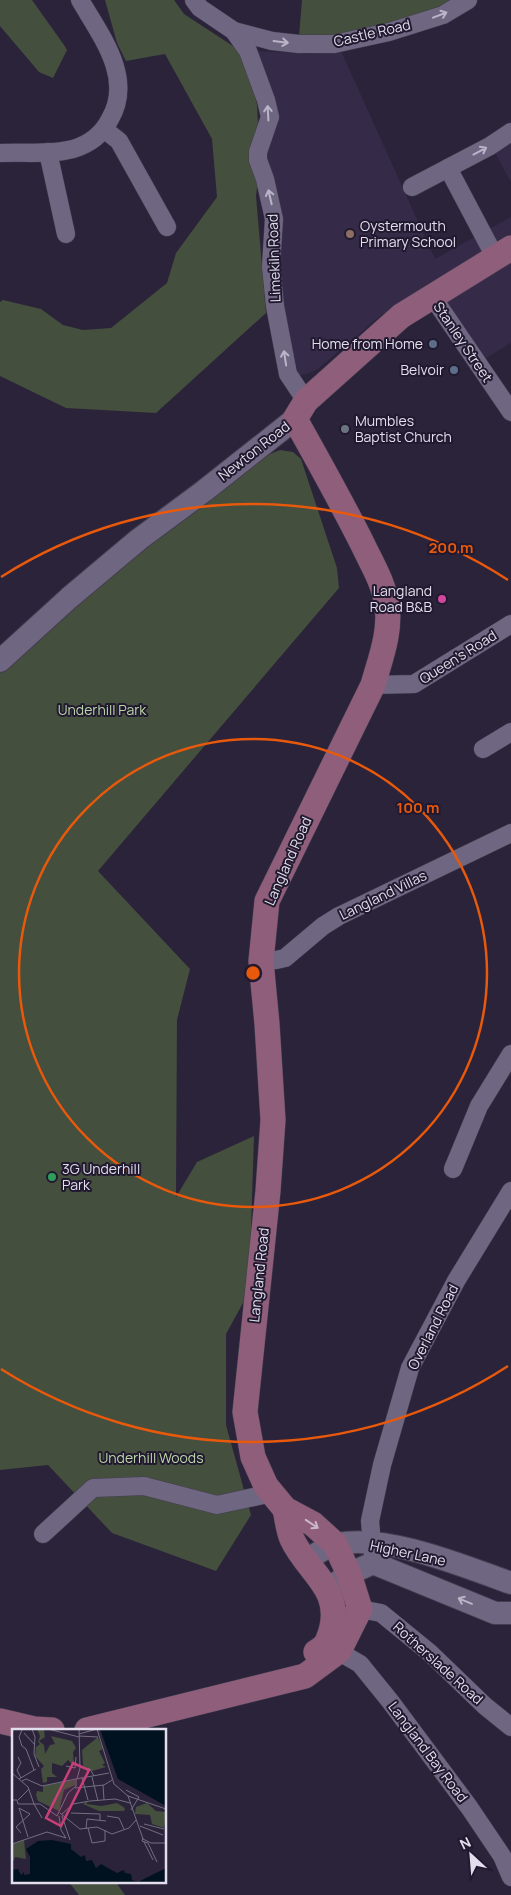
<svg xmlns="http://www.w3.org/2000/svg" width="511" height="1895" font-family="Manrope,sans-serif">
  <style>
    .built { fill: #352b48 }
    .green { fill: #444f3d }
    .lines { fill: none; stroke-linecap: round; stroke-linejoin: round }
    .minor-casing { stroke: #453e51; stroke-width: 19 }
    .tertiary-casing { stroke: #453e51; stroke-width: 24 }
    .secondary-casing { stroke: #453e51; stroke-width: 26 }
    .minor { stroke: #6f6782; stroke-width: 18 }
    .tertiary { stroke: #6f6782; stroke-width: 22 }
    .secondary { stroke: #8e5e7a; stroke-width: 25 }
    .oneway { stroke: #bab4c8 }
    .oneway2 { stroke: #c9b8ca }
    .ring { fill: none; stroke: #e8590c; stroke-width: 2.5 }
    .education-dot { fill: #8d6e63; stroke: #21192f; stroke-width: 2 }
    .service-dot { fill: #5c6f8a; stroke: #21192f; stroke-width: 2 }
    .worship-dot { fill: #6b7280; stroke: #21192f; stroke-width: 2 }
    .hotel-dot { fill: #d1479c; stroke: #21192f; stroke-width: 2 }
    .leisure-dot { fill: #2e9e5b; stroke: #21192f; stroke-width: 2 }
    .labels { text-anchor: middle; stroke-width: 4; stroke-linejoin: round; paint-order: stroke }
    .street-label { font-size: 14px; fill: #e2deed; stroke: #21192f }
    .poi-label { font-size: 14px; fill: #e2deed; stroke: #21192f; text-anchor: start }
    .park-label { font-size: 14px; fill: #bbd7a8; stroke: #21192f }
    .inset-road { fill: none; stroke: #746e82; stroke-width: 1 }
    .view { fill: #c84078; fill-opacity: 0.15; stroke: #c84078; stroke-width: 2.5 }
    .inset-edge { fill: none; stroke: #e2deed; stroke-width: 2.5 }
    .centre { fill: #e8590c; stroke: #21192f; stroke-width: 2.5 }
    .ring-label { font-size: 15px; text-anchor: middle; font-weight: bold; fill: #e8590c; stroke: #21192f; stroke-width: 4; stroke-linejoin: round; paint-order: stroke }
  </style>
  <rect width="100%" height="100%" fill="#2a233a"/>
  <!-- built -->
  <g class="built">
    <polygon points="258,51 311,54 341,51 435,259 511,217 511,343 483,360 444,301 442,279 380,316 318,369 307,374 300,375 295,371 291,362 264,151"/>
    <polygon points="511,139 511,182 494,151"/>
  </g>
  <!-- green -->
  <g class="green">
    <polygon points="0,0 32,0 64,45 67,50 53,78 39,72 0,26"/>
    <polygon points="105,0 174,0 184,14 239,50 252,80 257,105 258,125 253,152 258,180 256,196 266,313 156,413 66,408 0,376 0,302 3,300 41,309 63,325 83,330 111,328 167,283 176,253 217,197 212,139 165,54 126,61 117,43"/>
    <polygon points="302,0 454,0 392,26 335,37 299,36"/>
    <polygon points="280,450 293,452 301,459 337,568 339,588 98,871 190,969 177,1020 176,1197 197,1162 254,1136 249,1292 226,1334 226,1425 251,1515 216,1571 112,1533 48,1465 0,1470 0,668 47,624 260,458"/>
    <polygon points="68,1881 115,1881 125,1895 79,1895"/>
  </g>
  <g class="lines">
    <!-- minor casing -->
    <g class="minor-casing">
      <g id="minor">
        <polyline points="194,0 200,8 234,31 272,41 299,44 334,44 389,32 443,15 468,0"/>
        <polyline points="234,31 248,51 266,100 270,117 258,152 258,160 265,179 274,219 271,266 275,306 288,374 306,401"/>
        <polyline points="105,130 119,141 167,227"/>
        <polyline points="48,152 66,234"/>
        <path d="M0,153C24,152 50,155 73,149C90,144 102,135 110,119C134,78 101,36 80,0"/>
        <polyline points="448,168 495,257"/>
        <polyline points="412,187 490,146 511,132"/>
        <polyline points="432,296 511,412"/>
        <polyline points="373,685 414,684 511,624"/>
        <polyline points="483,749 511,732"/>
        <polyline points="261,961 276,960 285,958 323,926 339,916 511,833"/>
        <polyline points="453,1169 479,1106 511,1054"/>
        <polyline points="43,1534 93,1488 144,1486 217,1505 272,1493"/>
        <polyline points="373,1555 370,1521 382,1465 410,1368 456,1281 511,1191"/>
        <polyline points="349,1615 360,1609 381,1613 430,1653 485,1706 511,1727"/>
        <polyline points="329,1646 360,1664 390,1701 469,1807 502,1856 511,1877"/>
      </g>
    </g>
    <!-- tertiary casing -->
    <g class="tertiary-casing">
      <g id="tertiary">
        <polyline points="0,661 69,598 138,540 204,491 295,419"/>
        <path d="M306,1560C315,1555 327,1546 337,1544C388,1534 463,1566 511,1583"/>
        <polyline points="335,1584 349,1574 373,1563 495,1613 511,1613"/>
      </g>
    </g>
    <!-- secondary casing -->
    <g class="secondary-casing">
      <g id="secondary">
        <path d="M285,1509C287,1518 288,1530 292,1539C307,1572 343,1588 331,1631C327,1643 327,1645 316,1652"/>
        <polyline points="0,1721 34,1729 52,1730"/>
        <path d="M87,1730L305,1676L339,1651L360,1609L349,1574L335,1544L313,1524L285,1509L266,1486L253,1457L245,1412L268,1191L273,1120L267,1024L261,961L267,901L373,685C380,660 391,632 387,606C384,583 372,564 362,543C341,501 318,460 295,419L306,401L401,316L511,248"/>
      </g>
    </g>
    <!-- minor -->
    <use href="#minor" class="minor"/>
    <!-- tertiary -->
    <use href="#tertiary" class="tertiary"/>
    <!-- secondary -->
    <use href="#secondary" class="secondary"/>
  </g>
  <!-- one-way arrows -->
  <defs><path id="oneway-shaft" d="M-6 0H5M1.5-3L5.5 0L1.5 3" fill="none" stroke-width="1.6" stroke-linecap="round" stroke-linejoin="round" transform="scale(1.25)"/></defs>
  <g class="oneway">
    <use href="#oneway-shaft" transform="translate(440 15) rotate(-21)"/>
    <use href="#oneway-shaft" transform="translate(281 42) rotate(7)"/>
    <use href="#oneway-shaft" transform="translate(268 113) rotate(-93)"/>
    <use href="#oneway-shaft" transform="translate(480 151) rotate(-28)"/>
    <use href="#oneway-shaft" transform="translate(270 197) rotate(-103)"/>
    <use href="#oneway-shaft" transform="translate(285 358) rotate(-99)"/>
    <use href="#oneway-shaft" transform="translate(465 1601) rotate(-157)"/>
  </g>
  <use class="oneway2" href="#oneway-shaft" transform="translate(312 1524) rotate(34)"/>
  <!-- distance rings -->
  <g class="ring">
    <circle cx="253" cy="973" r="234"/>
    <path d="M508 1366A469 469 0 0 1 1 1369M1 577A469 469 0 0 1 508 580"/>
  </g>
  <!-- markers -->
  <circle class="education-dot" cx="350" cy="234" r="5"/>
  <g class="service-dot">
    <circle cx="433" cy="344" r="5"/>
    <circle cx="454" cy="370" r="5"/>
  </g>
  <circle class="worship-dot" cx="345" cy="429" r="5"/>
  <circle class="hotel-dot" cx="442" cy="599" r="5"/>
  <circle class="leisure-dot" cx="52" cy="1177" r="5"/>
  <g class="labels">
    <!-- street labels -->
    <g class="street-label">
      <text transform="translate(372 33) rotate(-13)" y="5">Castle Road</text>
      <text transform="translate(274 258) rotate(-92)" y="5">Limekiln Road</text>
      <text transform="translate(463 342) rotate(56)" y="5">Stanley Street</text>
      <text transform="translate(254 451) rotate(-38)" y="5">Newton Road</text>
      <text transform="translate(458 657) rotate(-32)" y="5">Queen's Road</text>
      <text transform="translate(288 861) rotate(-66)" y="5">Langland Road</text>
      <text transform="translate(383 895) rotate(-26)" y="5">Langland Villas</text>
      <text transform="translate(259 1275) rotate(-84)" y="5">Langland Road</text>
      <text transform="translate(433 1327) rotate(-63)" y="5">Overland Road</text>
      <text transform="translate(408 1553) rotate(12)" y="5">Higher Lane</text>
      <text transform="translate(438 1663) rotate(42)" y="5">Rotherslade Road</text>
      <text transform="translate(428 1752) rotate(53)" y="5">Langland Bay Road</text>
    </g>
    <!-- poi labels -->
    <g class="poi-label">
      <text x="360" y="231">Oystermouth<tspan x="360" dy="16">Primary School</tspan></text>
      <text x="423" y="349" text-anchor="end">Home from Home</text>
      <text x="444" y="375" text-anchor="end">Belvoir</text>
      <text x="355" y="426">Mumbles<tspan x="355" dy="16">Baptist Church</tspan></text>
      <text x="432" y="596" text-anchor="end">Langland<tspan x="432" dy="16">Road B&amp;B</tspan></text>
      <text x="62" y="1174">3G Underhill<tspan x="62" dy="16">Park</tspan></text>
    </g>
    <!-- park labels -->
    <g class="park-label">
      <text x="102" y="715">Underhill Park</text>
      <text x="151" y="1463">Underhill Woods</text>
    </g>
  </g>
  <!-- overview -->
  <g transform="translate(12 1729)">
    <rect width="154" height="154" fill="#2a233a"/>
    <path d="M25,0L32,1L33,8L27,12L32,16L33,25L38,16L43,15L39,7L60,12L64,19L61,23L62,37L56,31L50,37L40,34V44L45,48H35V53L31,54L29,40L32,37L23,27L24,18L28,15L26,13L28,7ZM86,8L91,20L87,22L93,34L90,36L94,38L80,42L71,37L70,21ZM63,51V56L52,61L47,82L26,72L24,66L25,62L31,63V57ZM75,72V75L89,77L105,74L113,79L112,82H87L71,75ZM135,74L144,82L154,83L152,99L140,95L138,86L123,85L124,78ZM12,111L14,130L3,128L0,134V115Z" fill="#444f3d"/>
    <path d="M88,0H154V77L106,50ZM40,111L59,115V120L69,128L73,126L74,132L80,131L84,139L89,135L105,144L112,141L113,144L119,145L120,151L126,153L154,139V154H0V141L6,140L9,146L12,143V146L18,145V128L14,120L26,112Z" fill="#00111f"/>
    <path class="inset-road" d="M20,0L23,8L22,25L27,38M36,0L67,8M85,0L102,55L116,67L154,80M12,4L23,16M67,5L85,0M67,7L86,8M10,17L14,20L22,41M10,17L7,8L10,1M6,28L9,34L5,41L9,49M54,37L63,39L64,28M68,38L78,40L82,47M0,44L16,58L22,75M80,48L86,72M70,49L76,71M7,50L24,40M65,50L68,39L67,0M10,52L14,50L30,57L64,50M91,56L92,71M63,59L92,56L100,51M114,61L127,68L119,81M116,67L131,110L139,114H154M0,71H5L6,75H28L45,87M6,71L17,60M78,72L103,70L118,74M22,75L30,89M7,79L18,85L4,98L9,104M7,79L16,108M48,84L68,100L85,98L100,105L117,99L124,91M59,84L88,85V91M50,85L61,75L78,72M45,87L56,64L64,57V50L97,44M50,87L58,111M95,87L107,89L112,100M132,95L152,100M128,97L151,106M76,99L80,114L93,112V101M74,100L75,90L94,92M131,109L130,112L136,114L145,133M132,113L141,131M0,115L35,103L54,109L49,101L47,87"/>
    <path class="view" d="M61,34L77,41L49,97L34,89Z"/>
    <rect width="154" height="154" class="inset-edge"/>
  </g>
  <circle cx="253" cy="973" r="8" class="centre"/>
  <g class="ring-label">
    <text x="451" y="553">200 m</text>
    <text x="418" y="813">100 m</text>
  </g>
  <!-- north arrow -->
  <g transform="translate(471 1855) rotate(334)" stroke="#21192f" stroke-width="4" paint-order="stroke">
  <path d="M0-4L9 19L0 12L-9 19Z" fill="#e2deed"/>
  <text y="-8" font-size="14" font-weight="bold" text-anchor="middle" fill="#e2deed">N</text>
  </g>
</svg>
